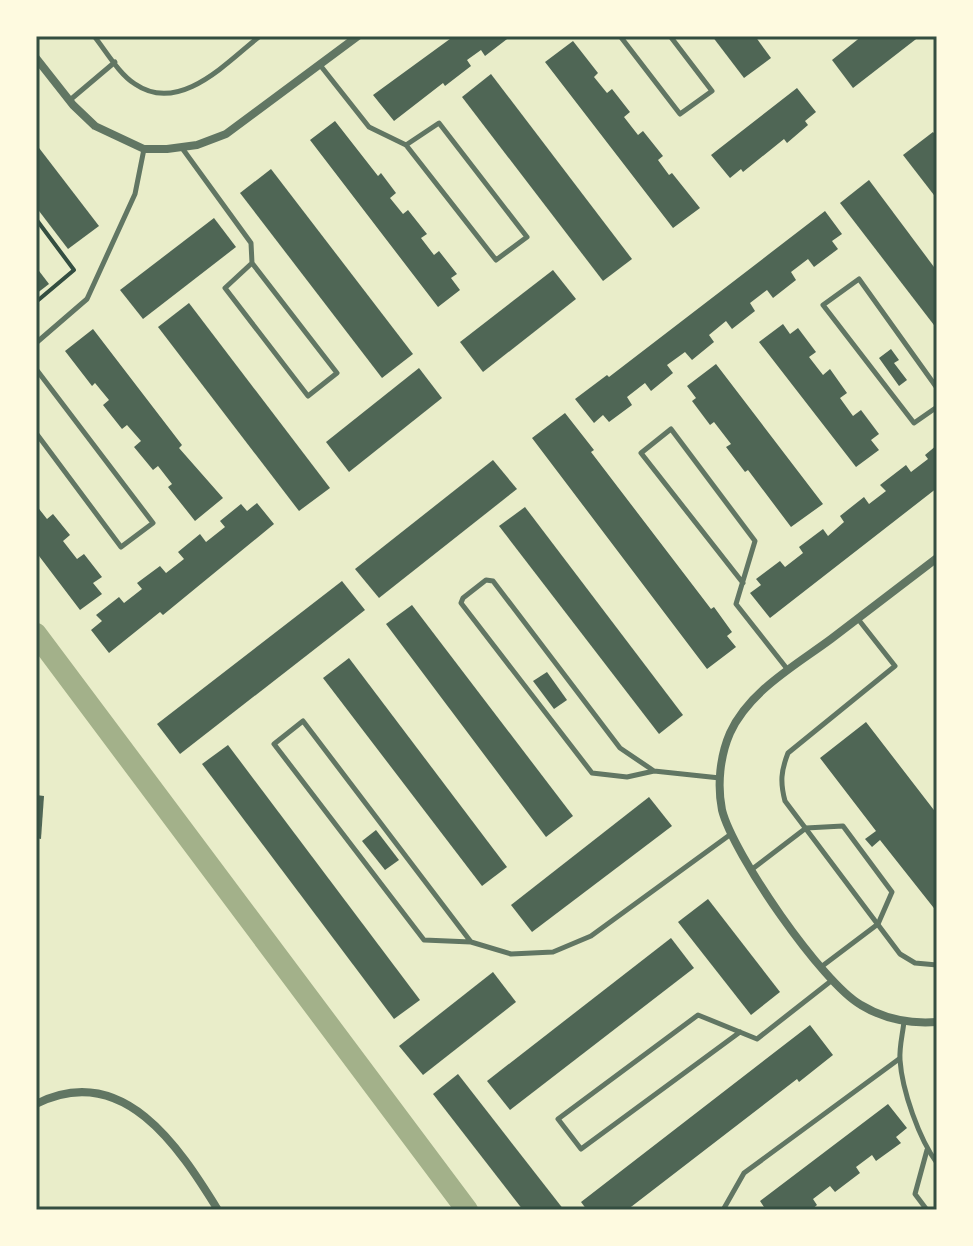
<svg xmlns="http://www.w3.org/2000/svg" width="973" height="1246" font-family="Ubuntu,sans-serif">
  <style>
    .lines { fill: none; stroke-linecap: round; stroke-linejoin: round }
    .canal { stroke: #a3b18a; stroke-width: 22 }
    .building { fill: #4f6655 }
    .path { stroke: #344e41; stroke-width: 4 }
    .service { stroke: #617663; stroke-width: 5 }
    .minor { stroke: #617663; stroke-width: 8 }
    .neatline { fill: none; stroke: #344e41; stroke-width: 3 }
  </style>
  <rect width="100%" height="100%" fill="#e9edc9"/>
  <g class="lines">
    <!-- canal -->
    <polyline class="canal" points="36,634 467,1210"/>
  </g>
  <!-- building -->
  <g class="building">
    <polygon points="454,36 511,36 485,56 481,50 467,60 471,66 445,86 443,83 394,121 373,95"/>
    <polygon points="712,36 755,36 771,58 744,78"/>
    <polygon points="862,36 920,36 853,88 832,60"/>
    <polygon points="573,41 598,73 594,77 607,93 612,89 630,112 624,117 638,135 643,131 663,156 658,160 669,175 672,173 700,208 673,228 545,62"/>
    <polygon points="491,74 632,259 603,281 462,97"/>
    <polygon points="797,88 816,112 805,121 808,125 787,143 784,139 743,172 741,169 730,178 711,155"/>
    <polygon points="335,121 378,176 381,173 396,193 390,198 403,214 408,210 427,234 421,238 434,255 439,251 457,274 451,278 460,290 438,307 310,140"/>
    <polygon points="933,132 937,137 937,199 903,155"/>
    <polygon points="36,144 99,226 68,249 36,207"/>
    <polygon points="271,169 413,354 382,378 240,193"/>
    <polygon points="869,180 937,271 937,329 840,203"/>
    <polygon points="825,211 842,234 832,241 838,249 814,267 808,259 791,272 796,280 773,298 767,290 750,303 755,311 732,329 726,321 709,335 714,342 692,360 685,352 667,365 673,373 651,391 645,383 627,397 632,405 609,422 603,415 594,423 575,399 607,375 609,377"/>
    <polygon points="214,218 236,247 143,319 120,290"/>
    <polygon points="36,267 49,284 36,294"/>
    <polygon points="553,270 576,299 483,372 460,342"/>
    <polygon points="189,303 330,488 299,511 158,327"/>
    <polygon points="783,324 790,334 798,328 816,352 809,357 823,375 830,369 847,393 840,398 853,416 861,410 879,434 871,440 879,450 856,467 759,342"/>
    <polygon points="93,329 182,445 179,448 223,498 195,521 168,487 172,484 158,466 153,470 134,447 141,441 127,425 122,429 103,405 109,400 95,383 92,386 65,351"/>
    <polygon points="891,349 899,360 894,363 907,380 899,386 879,358"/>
    <polygon points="716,364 823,504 791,527 748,470 745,472 726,447 731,444 714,422 710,425 692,401 696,398 687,386"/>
    <polygon points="419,368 442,398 349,472 326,442"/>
    <polygon points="565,413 594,450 591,452 711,609 714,607 732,632 727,636 736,647 707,669 532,438"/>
    <polygon points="937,445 937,488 770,618 750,593 761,585 756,579 780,561 785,567 803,553 799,547 823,529 828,536 844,522 840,516 864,497 869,504 886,491 880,485 906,465 911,472 928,459 925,455"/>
    <polygon points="493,460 517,489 379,598 355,569"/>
    <polygon points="257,503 274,524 163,615 160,612 109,653 91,630 102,621 96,615 119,597 124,603 142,589 137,583 160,566 166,573 184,559 178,552 200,534 206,542 225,527 220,521 241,504 247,511"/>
    <polygon points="36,505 47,519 53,514 70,535 63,541 77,559 84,554 102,577 93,583 102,594 80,610 36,552"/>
    <polygon points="525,507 683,715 659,734 499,526"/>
    <polygon points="342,581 365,610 180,754 157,724"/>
    <polygon points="412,605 573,816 546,837 386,624"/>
    <polygon points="349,658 507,867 482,886 323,678"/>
    <polygon points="547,672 567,700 554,709 533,681"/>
    <polygon points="866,722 937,814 937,912 880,840 872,847 865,839 876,831 820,758"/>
    <polygon points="228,745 420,1000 394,1019 202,764"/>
    <polygon points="36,795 44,796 41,839 36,838"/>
    <polygon points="649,797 672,826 532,932 511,905"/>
    <polygon points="376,830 399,860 385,870 362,841"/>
    <polygon points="708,899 780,992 751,1015 678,922"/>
    <polygon points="671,938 694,968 510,1110 487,1081"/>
    <polygon points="493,972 516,1002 423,1075 399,1046"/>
    <polygon points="810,1025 833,1055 799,1082 797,1079 627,1210 587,1210 581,1202"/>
    <polygon points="458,1074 564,1210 523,1210 433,1094"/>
    <polygon points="888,1104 907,1128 896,1137 901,1143 876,1161 872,1155 856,1167 860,1173 835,1192 830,1186 813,1199 817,1205 811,1210 766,1210 760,1201"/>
  </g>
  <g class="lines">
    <!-- path -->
    <polyline class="path" points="36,219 74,270 36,302"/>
    <!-- service -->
    <g class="service">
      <path d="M94,36C106,51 119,74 135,84C180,115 228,61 260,36"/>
      <polyline points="620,36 680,114 712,91 670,36"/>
      <polyline points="320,65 369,127 406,145 496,260 527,237 439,123 406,145"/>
      <polyline points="70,100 115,62"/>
      <polyline points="182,148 251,243 252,263 337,373 308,396 225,288 252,263"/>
      <polyline points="36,343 87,299 135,194 144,149"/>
      <polyline points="36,369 153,523 121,547 36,433"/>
      <polyline points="937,388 859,279 823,305 914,423 937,407"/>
      <polyline points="743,583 641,453 671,429 755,541 736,604 788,670"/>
      <path d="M858,619L895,666L788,753C781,771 780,782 785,801L900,954L915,963L937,965"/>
      <polyline points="654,771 620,748 493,581 486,580 463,598 461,603 592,773 627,777 654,771 720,778"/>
      <polyline points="751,870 806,828 843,826 892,892 878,924 821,967"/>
      <polyline points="471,942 424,940 274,744 303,721 471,942 511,954 553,952 591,936 731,834"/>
      <path d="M904,1021C903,1033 899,1047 900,1060C902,1090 919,1139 937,1163"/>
      <polyline points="740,1032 581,1149 558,1119 698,1015 757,1039 831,981"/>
      <polyline points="927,1150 915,1194 927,1210"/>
      <polyline points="723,1210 744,1173 899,1059"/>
    </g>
    <!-- minor -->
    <g class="minor">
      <polyline points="36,58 73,105 95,126 144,149 167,149 197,145 226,134 358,36"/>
      <path d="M937,558C902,585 866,612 831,639C796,665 749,691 730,733C720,756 717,785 722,810C733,854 822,983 861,1005C884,1019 911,1024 937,1022"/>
      <path d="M36,1104C123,1060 179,1147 218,1210"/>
    </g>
  </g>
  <!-- border -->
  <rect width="973" height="1246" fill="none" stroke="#fefae0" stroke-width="76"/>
  <rect x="38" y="38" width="897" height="1170" class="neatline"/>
</svg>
